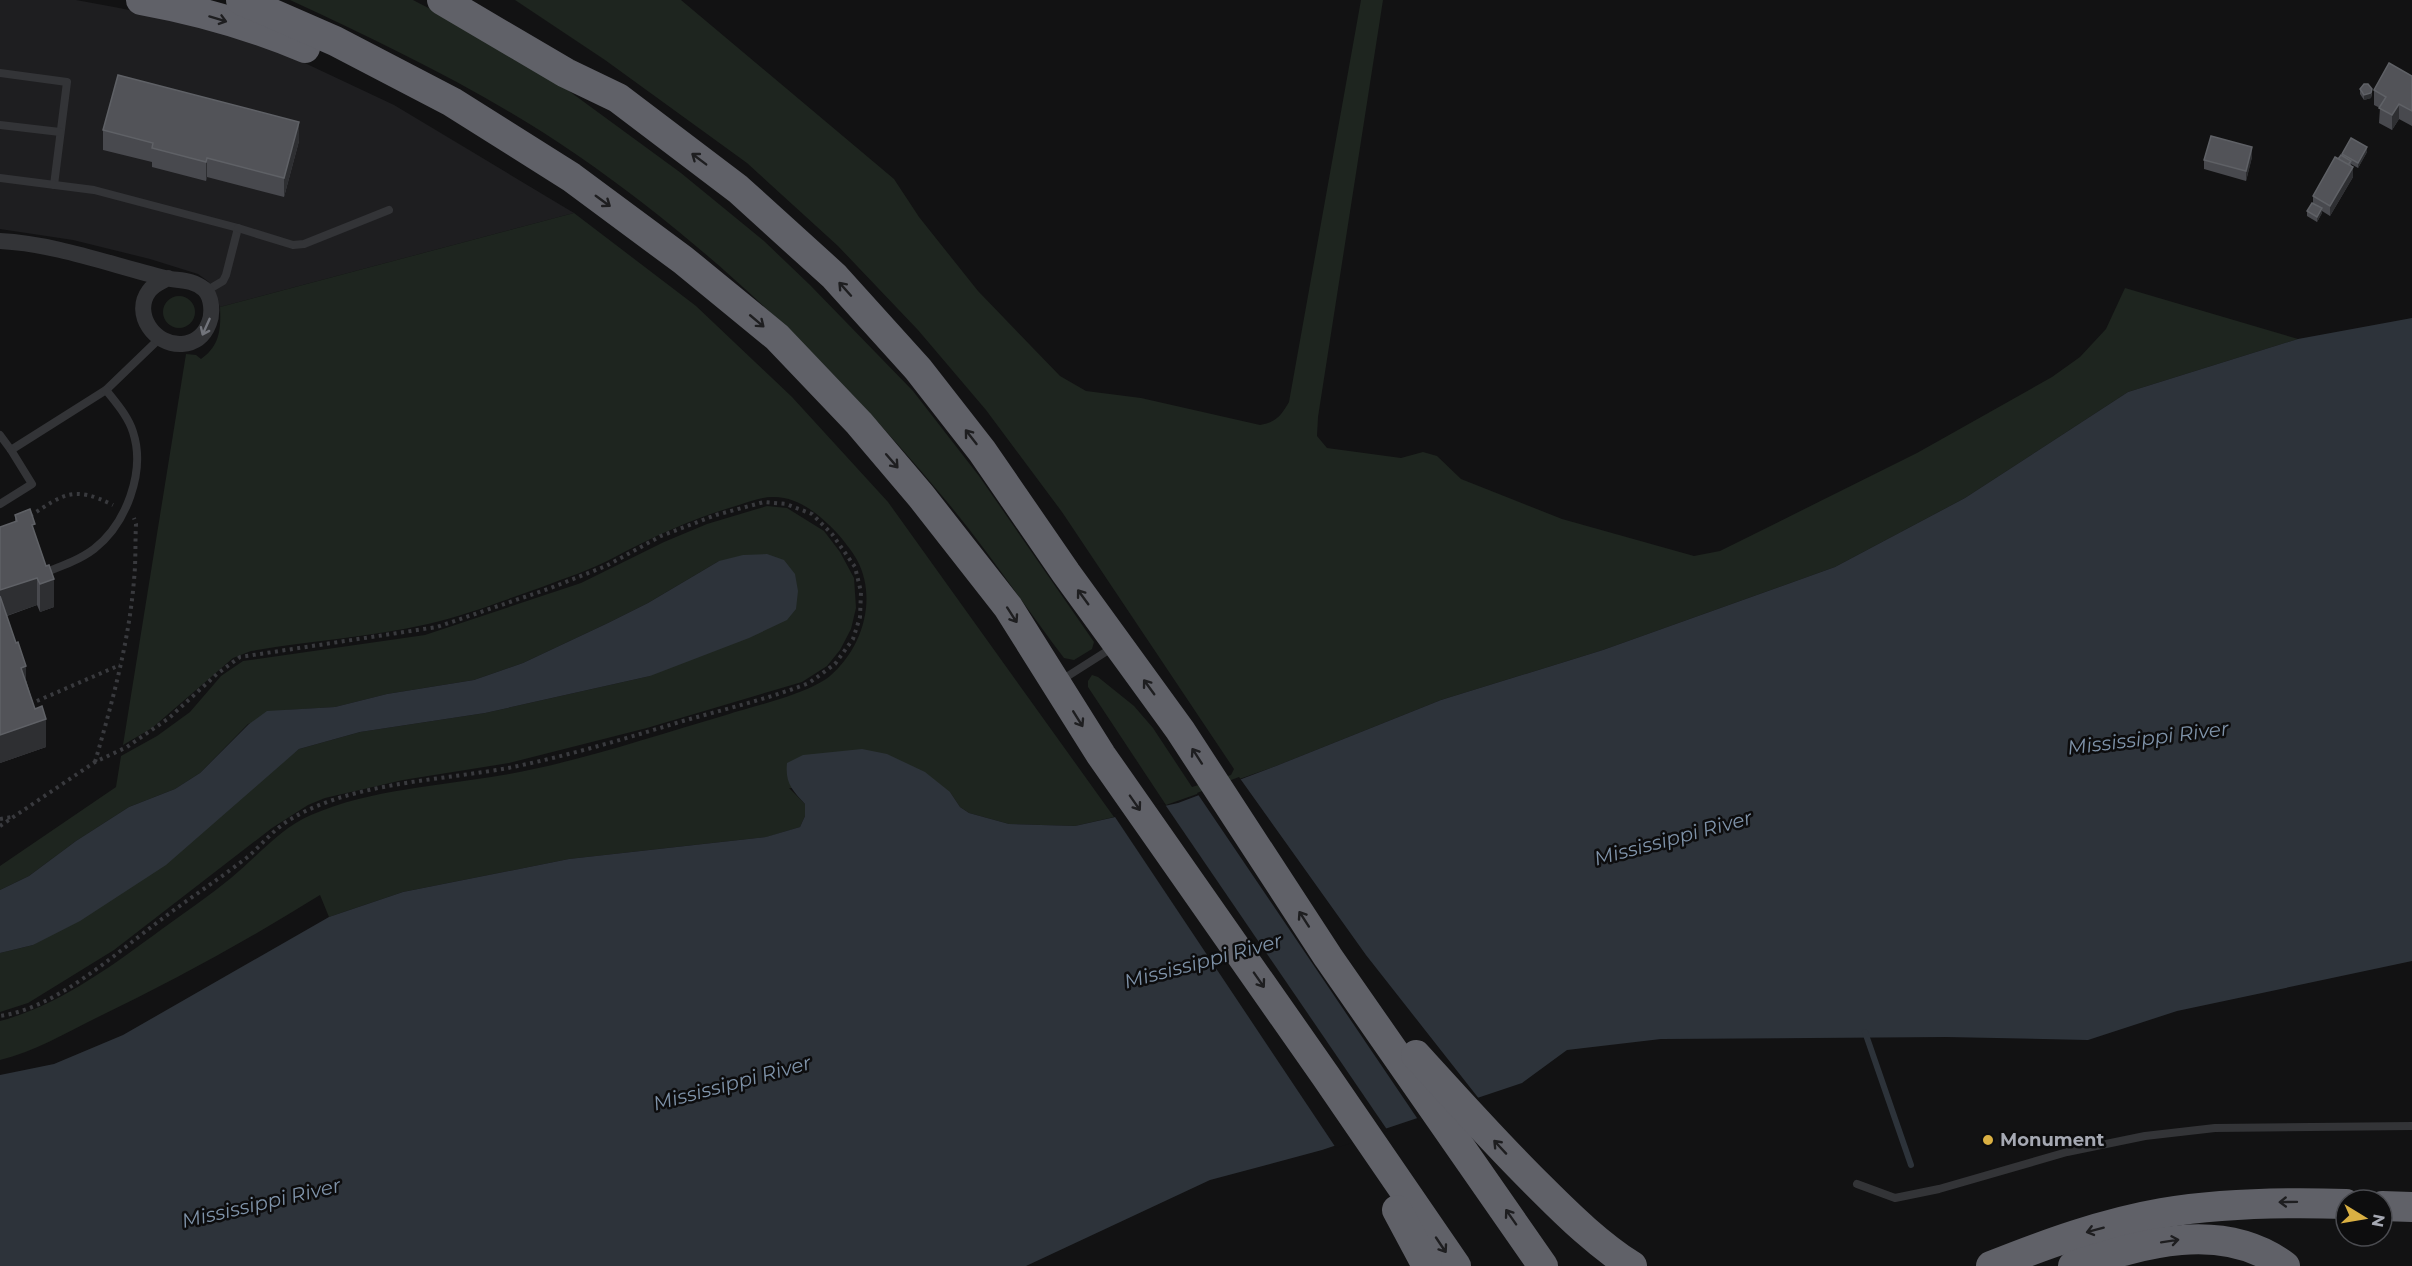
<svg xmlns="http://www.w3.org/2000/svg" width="2412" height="1266" font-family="Montserrat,sans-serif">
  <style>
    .built { fill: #1e1e20 }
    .green { fill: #1e251f }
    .water { fill: #2d333a }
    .pier { fill: #121213 }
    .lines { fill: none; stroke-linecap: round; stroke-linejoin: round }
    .stream { stroke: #2d333a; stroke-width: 6 }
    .path { stroke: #393a3e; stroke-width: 4; stroke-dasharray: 3 4.5; stroke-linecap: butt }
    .lane { stroke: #333437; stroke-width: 8 }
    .street { stroke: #333437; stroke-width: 16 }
    .highway { stroke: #606168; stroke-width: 30 }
    .wall { fill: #48494e }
    .shaded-wall { fill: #2e2f32 }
    .building { fill: #525358; stroke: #5f6166; stroke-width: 1.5 }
    .oneway { stroke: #1e1e20 }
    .oneway2 { stroke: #72747b }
    .poi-dot { fill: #dab043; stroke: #0d0d0e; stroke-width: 2 }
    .labels { text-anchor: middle; stroke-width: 5; stroke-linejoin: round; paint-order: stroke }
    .poi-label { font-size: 18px; font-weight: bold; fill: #a5a8b2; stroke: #0d0d0e; text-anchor: start }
    .water-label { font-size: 20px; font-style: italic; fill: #7f93a9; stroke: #0d0d0e }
  </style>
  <rect width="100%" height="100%" fill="#121213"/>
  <!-- built -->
  <polygon class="built" points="0,0 76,0 114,7 209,26 292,57 394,105 574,213 220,307 209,282 198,274 150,259 73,240 0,229"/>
  <!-- green -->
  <g class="green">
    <path d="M290,0H413L488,39L569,91L681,173L764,241L810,285L913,391L979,476L1094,642L1092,649L1074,660L1064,658C1024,605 986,548 943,497C836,369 715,250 577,155C487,93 389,46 290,0Z"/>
    <path d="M515,0H681L894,179L919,217L978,291L1060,376L1086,391L1141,398L1260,425C1276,422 1281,416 1289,402L1361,0H1383L1318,417L1317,436L1327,448L1401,458L1423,452L1437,456L1461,479L1562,519L1694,556L1720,551L1917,453L2052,377L2080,357L2106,329L2125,288L2298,339L2128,392L1965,498L1835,567L1603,650L1441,700L1276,766L1166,805L1088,687V681L1092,675L1098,677L1134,706L1153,728L1192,787L1231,775L1234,769L1062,512L986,410L918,330L838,246L747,163L605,60Z"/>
    <path d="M574,213L696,306L792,397L888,502L1114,817L1075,826L1009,824L969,813L960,807L950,792L789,788L805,804V816L800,827L767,837L569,859L403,892L329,917L320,895C248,940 173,981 96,1018C66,1033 33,1052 0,1060V1021C60,1005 113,965 162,929C185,912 209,896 231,878C257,857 280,828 311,815C371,789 440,786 503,775C579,762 653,736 726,715C754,706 808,694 830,676C862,649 878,599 857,560C852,551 844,541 837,533C820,515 798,496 772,497C761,497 749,502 739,505C694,518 654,536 613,558C591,570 565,578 542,587C505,600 466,615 428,624C370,637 309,641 251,651L233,658L152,728L123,745L186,354L196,355L201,359C220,346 221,329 220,307Z"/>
    <circle cx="179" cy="312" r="16"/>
    <polygon points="767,506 787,508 824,531 840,552 854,578 856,608 851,629 840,650 827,666 802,682 647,728 509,763 403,780 325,798 308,805 272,828 114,950 28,1003 0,1012 0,953 33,945 261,780 299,749 360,732 485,713 650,676 719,561 648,603 608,623 523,663 474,680 387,694 335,707 287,710 248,724 200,773 175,789 129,807 76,841 29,876 0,890 0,866 116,787 121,756 157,736 190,712 221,676 243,661 425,635 581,583 664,542 707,524"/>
  </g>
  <!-- water -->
  <g class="water">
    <path d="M2412,318V961L2177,1011L2088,1040L1946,1037L1661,1039L1567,1050L1522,1083L1322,1150L1210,1180L1026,1266H0V1075L54,1064L123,1035L329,917L403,892L569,859L766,837L800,827L805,816V804C792,790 785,783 787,763L803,755L862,749L887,754L925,772L950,792L960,807L969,813L1009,824L1075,826L1178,803L1276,766L1441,700L1603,650L1835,567L1965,498L2128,392L2298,339Z"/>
    <polygon points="767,554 784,560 795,574 798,591 796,609 787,620 749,638 650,676 485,713 360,732 299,749 166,865 80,921 33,945 0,953 0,890 29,876 76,841 129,807 175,789 200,773 249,724 267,711 335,707 387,694 474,680 523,663 608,623 648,603 719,561 743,555"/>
  </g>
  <!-- pier -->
  <g class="pier">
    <polygon points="1239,777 1366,955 1480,1100 1419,1121 1197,793"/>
    <polygon points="1164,803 1388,1131 1336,1148 1113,814"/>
  </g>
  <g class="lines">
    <!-- stream -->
    <polyline class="stream" points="1865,1032 1911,1165"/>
    <!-- path -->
    <g class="path">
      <path d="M30,516C64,494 73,485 113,505"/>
      <polyline points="30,704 120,665"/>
      <path d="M95,762C112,703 129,642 134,580C136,561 135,543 136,524L134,518"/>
      <polyline points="0,819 11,817"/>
      <path d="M0,826L95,762L127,747L169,718L217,674L240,657L437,627L548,589L606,566L661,536L716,515L764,502L786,504L812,514L832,534L855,567L861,592L860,617L853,639L835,664L809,683C768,699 725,709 683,721C627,738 571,755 513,767C442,781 342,782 282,825C270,834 260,846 249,856C218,880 185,901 154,925C110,958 55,1008 0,1016"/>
    </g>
    <!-- lane -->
    <g class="lane">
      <polyline points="0,73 67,82 54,185"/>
      <polyline points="0,125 60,132"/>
      <polyline points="0,178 94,190 238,228 226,275 223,281 206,291"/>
      <polyline points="238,228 293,245 304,244 389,210"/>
      <polyline points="0,435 11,450 106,390 159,339"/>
      <polyline points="0,504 32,484 11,450"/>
      <path d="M41,574C59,567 78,561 94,549C126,524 146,472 133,432C128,416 116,403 106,390"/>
      <polyline points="1060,681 1115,646"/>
      <polyline points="1857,1184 1895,1198 1939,1189 2067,1152 2145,1136 2215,1128 2412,1126"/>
    </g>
    <!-- street -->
    <path class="street" d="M0,241C57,244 111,265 165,278C179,281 192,279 204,289C212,297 213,313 209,323C204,336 195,343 182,344C155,346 132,314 149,291C154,284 161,282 168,278"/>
    <!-- highway -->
    <g class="highway">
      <path d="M141,0C196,10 253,26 305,48"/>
      <polyline points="241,0 335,41 452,102 571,177 683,260 777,337 859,423 921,496 1008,607 1101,755 1325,1075 1456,1266"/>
      <polyline points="442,0 566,73 618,98 738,189 834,276 918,369 982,451 1066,573 1180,730 1328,957 1543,1266"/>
      <path d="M1416,1055C1457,1100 1498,1146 1542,1189C1570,1217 1599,1245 1632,1266"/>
      <polyline points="2382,1206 2412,1207"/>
      <polyline points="1397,1210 1427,1266"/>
      <path d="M1991,1266C2046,1244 2104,1223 2162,1213C2223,1203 2284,1202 2346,1204"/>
      <path d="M2073,1266C2142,1244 2221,1219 2285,1266"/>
    </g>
  </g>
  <!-- wall -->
  <g class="wall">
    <polygon points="2412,76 2412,126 2399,119 2392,130 2379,123 2380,108 2374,105 2374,90"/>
    <polygon points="2360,89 2372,94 2371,98 2364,100 2360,94"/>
    <polygon points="103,130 299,141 284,197 207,177 206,181 152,167 152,162 103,150"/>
    <polygon points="2367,152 2358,168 2351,164 2353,177 2330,216 2322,211 2322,213 2317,222 2307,216 2307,211 2313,204 2313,196 2338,159 2342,156 2342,154"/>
    <polygon points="2252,157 2246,181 2204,169 2204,160"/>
    <polygon points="15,515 35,534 54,607 40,612 37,605 7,616 46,747 0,763 0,527 15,522"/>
  </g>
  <!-- shaded-wall -->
  <g class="shaded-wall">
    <polygon points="2372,89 2371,98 2364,100 2364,95"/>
    <polygon points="2399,104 2399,119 2392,130 2392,115"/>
    <polygon points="299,122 299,141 284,197 284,178"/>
    <polygon points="2252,147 2252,157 2246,181 2246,171"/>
    <polygon points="2367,147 2367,152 2358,168 2358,163"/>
    <polygon points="207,158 207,177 206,181 206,162"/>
    <polygon points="2353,167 2353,177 2330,216 2330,206"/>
    <polygon points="2322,208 2322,213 2317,222 2317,217"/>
    <polygon points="37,578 37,605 0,618 0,590"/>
    <polygon points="54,579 54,607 40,612 40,584"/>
    <polygon points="26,666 26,694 21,668"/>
    <polygon points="46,719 46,747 0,763 0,735"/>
  </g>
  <!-- building -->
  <g class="building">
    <polygon points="2389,63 2412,76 2412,111 2399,104 2392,115 2379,108 2386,97 2374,90"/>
    <polygon points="118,75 299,122 284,178 207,158 206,162 152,148 153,143 103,130"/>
    <polygon points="2364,84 2368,84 2372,89 2371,93 2364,95 2360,89"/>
    <polygon points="2211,136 2252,147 2246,171 2204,160"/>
    <polygon points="2351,138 2367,147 2358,163 2342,154"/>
    <polygon points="2341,155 2351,161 2348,165 2338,159"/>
    <polygon points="2335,157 2353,167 2330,206 2313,196"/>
    <polygon points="2312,203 2322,208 2317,217 2307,211"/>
    <polygon points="30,509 35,524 32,525 46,566 49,565 54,579 40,584 37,578 0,590 0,527 17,521 15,515"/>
    <polygon points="0,596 16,643 18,642 26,666 21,668 35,709 42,706 46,719 0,735"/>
  </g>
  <!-- one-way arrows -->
  <defs><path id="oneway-shaft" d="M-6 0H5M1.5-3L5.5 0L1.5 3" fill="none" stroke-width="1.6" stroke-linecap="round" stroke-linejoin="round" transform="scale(1.5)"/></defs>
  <g class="oneway">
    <use href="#oneway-shaft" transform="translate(218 19) rotate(17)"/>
    <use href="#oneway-shaft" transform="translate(699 159) rotate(-143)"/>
    <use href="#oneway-shaft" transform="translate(603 201) rotate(36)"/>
    <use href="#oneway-shaft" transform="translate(845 289) rotate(-132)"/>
    <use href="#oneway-shaft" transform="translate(757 321) rotate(40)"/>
    <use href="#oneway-shaft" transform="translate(971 437) rotate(-128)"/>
    <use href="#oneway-shaft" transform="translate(892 461) rotate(49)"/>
    <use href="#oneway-shaft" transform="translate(1083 597) rotate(-126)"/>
    <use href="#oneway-shaft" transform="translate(1012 615) rotate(57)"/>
    <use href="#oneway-shaft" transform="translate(1149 687) rotate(-126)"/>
    <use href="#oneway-shaft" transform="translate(1078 719) rotate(58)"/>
    <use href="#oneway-shaft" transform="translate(1197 756) rotate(-123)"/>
    <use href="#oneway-shaft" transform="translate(1135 803) rotate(55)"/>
    <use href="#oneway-shaft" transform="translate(1304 919) rotate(-123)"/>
    <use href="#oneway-shaft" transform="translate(1259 980) rotate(55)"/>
    <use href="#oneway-shaft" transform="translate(1500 1147) rotate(-133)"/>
    <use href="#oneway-shaft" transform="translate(2288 1202) rotate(179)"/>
    <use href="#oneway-shaft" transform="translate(1511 1217) rotate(-125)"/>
    <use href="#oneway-shaft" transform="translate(2095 1230) rotate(165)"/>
    <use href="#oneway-shaft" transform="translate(2170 1241) rotate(-9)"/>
    <use href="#oneway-shaft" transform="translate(1441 1245) rotate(56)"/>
  </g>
  <use class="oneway2" href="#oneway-shaft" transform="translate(206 327) rotate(114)"/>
  <!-- markers -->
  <circle class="poi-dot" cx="1988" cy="1140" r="6"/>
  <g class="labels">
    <!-- poi labels -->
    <g class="poi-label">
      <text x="2000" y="1146">Monument</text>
    </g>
    <!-- water labels -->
    <g class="water-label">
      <text transform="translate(2148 738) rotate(-7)" y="7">Mississippi River</text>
      <text transform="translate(1673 838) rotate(-15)" y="7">Mississippi River</text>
      <text transform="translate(1203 961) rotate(-15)" y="7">Mississippi River</text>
      <text transform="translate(732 1083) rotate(-15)" y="7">Mississippi River</text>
      <text transform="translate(261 1203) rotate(-13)" y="7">Mississippi River</text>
    </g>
  </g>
  <!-- north arrow -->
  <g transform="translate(2364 1218) rotate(101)"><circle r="28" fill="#0d0d0e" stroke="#4a4b50" stroke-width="1.5"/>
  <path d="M0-4.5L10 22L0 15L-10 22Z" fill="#dab043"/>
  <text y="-9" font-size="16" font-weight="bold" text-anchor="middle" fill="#a5a8b2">N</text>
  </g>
</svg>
